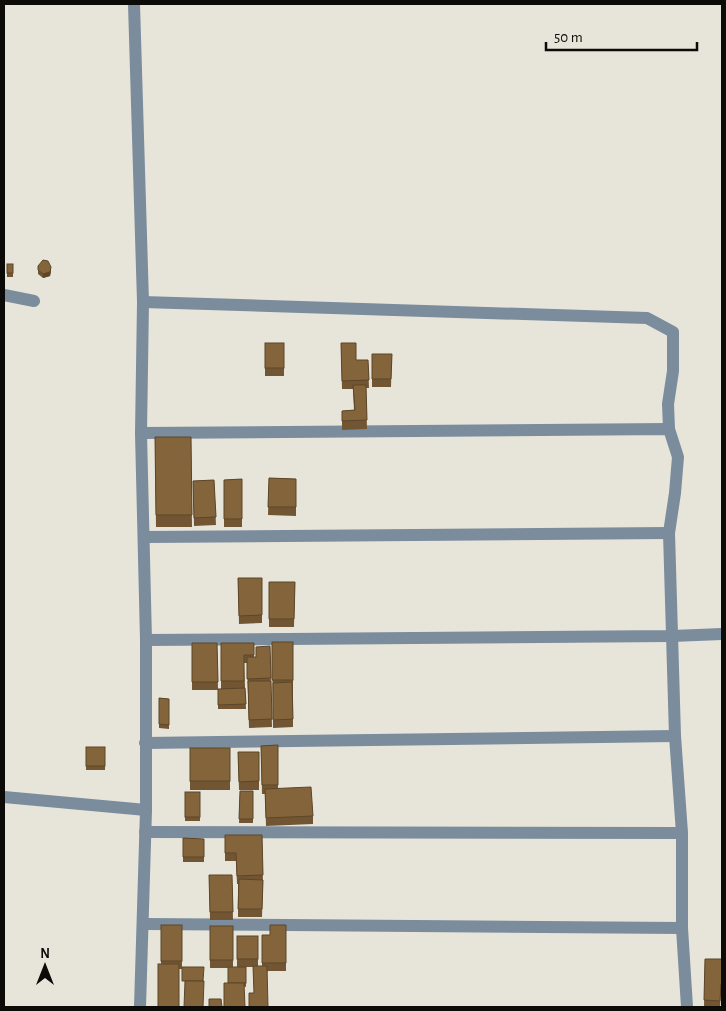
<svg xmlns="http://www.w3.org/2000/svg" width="726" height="1011" font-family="'Alegreya Sans',sans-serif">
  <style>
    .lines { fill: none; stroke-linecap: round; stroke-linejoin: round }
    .street { stroke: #7b8c9d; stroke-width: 12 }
    .wall { fill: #725633 }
    .shaded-wall { fill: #5c4629 }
    .building { fill: #84643b; stroke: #5c4629 }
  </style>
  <rect width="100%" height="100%" fill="#e7e5da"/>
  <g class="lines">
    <!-- street -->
    <g class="street">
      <polyline points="134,4 143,302 141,433 146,640 146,810 140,1007"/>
      <polyline points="4,295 34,301"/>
      <polyline points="143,302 647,318 673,332 673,371 668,404 669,429"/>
      <polyline points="141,433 669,429 678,457 675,493 669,533 675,736 682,833 682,928 687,1007"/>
      <polyline points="145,537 669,533"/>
      <polyline points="146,640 672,636 722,634"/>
      <polyline points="145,743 675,736"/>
      <polyline points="4,797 146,810"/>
      <polyline points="145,832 682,833"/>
      <polyline points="144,924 682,928"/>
    </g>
  </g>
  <!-- wall -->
  <g class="wall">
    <rect x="7" y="264" width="6" height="13"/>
    <polygon points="38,266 51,271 50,276 43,278 38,274"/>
    <rect x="265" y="343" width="19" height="33"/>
    <polygon points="341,343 356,360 368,360 369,388 366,388 367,429 342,430 342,411 354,410 353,389 342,389"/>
    <polygon points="372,354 392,354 391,387 372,387"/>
    <polygon points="155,437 191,437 192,527 156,527"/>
    <polygon points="269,478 296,479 296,516 268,515"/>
    <polygon points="242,479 242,527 224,527 224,480"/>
    <polygon points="214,480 216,525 194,526 193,481"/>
    <polygon points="238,578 262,578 262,623 239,624"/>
    <polygon points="269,582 295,582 294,627 269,627"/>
    <polygon points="272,642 293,680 293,727 273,728"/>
    <polygon points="192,643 217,643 218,690 192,690"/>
    <polygon points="221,643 254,643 254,657 256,657 270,646 272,727 249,728 247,663 244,663 246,709 218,709 218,689 221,689"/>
    <polygon points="159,698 169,699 169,729 159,728"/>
    <polygon points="278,745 278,789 313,816 313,824 266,826 265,794 262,794 261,746"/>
    <rect x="86" y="747" width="19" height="23"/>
    <rect x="190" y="748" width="40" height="42"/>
    <polygon points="238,752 259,752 259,790 239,790"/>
    <polygon points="240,791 253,791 253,823 239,823"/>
    <rect x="185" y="792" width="15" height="29"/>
    <polygon points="225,835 262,835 263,884 262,917 238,917 238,884 237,884 236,861 225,861"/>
    <polygon points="183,838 204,839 204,862 183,862"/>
    <polygon points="209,875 232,875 233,920 210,920"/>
    <polygon points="161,925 182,925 182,969 179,969 161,964"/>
    <polygon points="286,925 286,971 268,971 254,993 253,967 237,967 237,936 258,936 258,966 262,966 262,935 270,935"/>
    <polygon points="210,926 233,926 233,967 246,967 246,987 228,983 228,968 210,968"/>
    <polygon points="705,959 722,959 722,992 721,992 720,1007 704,1007"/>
  </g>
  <!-- shaded-wall -->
  <polygon class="shaded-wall" points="51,267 51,271 50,276 43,278 43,274"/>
  <!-- building -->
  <g class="building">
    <polygon points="43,260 48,261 51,267 50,272 43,274 38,270 38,266"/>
    <rect x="7" y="264" width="6" height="9"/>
    <rect x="265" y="343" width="19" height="25"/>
    <polygon points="341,343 356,343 356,360 368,360 369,380 342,381"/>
    <polygon points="372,354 392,354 391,379 372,379"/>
    <polygon points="353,385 366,385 367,420 342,421 342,411 355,410"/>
    <polygon points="155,437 191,437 192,515 156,515"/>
    <polygon points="269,478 296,479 296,507 268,507"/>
    <polygon points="242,479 242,519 224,519 224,480"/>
    <polygon points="214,480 216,517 194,518 193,481"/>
    <polygon points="238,578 262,578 262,615 239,616"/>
    <polygon points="269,582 295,582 294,619 269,619"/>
    <rect x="272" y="642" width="21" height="38"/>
    <polygon points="192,643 217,643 218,682 192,682"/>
    <polygon points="221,643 254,643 254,655 244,655 244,681 221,681"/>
    <polygon points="270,646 271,678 247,679 247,657 256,657 256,647"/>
    <polygon points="248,681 271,681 272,719 249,720"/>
    <polygon points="292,682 293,719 273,720 273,683"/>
    <polygon points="245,688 246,704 218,705 218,689"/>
    <polygon points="159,698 169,699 169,725 159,724"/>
    <polygon points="278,745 278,785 262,785 261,746"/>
    <rect x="86" y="747" width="19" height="19"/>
    <rect x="190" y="748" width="40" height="33"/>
    <polygon points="238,752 259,752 259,781 239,782"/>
    <polygon points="311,787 313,816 266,818 265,789"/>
    <polygon points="240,791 253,791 253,819 239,819"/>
    <rect x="185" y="792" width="15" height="25"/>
    <polygon points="225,835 262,835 263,875 237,876 236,853 225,853"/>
    <polygon points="183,838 204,839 204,857 183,857"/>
    <polygon points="209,875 232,875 233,912 210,912"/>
    <polygon points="239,879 263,880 262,909 238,909"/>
    <rect x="161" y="925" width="21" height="36"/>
    <polygon points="270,925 286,925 286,963 262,963 262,935 270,935"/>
    <rect x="210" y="926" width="23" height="34"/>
    <rect x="237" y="936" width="21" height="23"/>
    <polygon points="705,959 722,959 722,984 721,984 720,1001 704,1000"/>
    <rect x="158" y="964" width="21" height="43"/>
    <polygon points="253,966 267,966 268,1007 249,1007 249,993 254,993"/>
    <polygon points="182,967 204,967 203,981 182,981"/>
    <rect x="228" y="967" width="18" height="16"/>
    <polygon points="185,981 204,981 203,1007 184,1007"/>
    <polygon points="224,983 244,983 245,1007 224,1007"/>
    <polygon points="209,999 221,999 222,1007 209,1007"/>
  </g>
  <!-- border -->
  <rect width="726" height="1011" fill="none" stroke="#0c0b08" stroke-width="10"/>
  <!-- north arrow -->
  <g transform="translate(45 966)" stroke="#e7e5da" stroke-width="4" paint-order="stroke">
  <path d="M0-4L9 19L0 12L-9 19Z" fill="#0c0b08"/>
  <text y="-8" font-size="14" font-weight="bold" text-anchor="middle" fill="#0c0b08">N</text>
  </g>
  <!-- scale -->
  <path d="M546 42v8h151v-8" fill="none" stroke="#0c0b08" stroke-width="2.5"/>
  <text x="554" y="42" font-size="15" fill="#0c0b08" stroke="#e7e5da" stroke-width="4" paint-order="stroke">50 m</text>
</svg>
